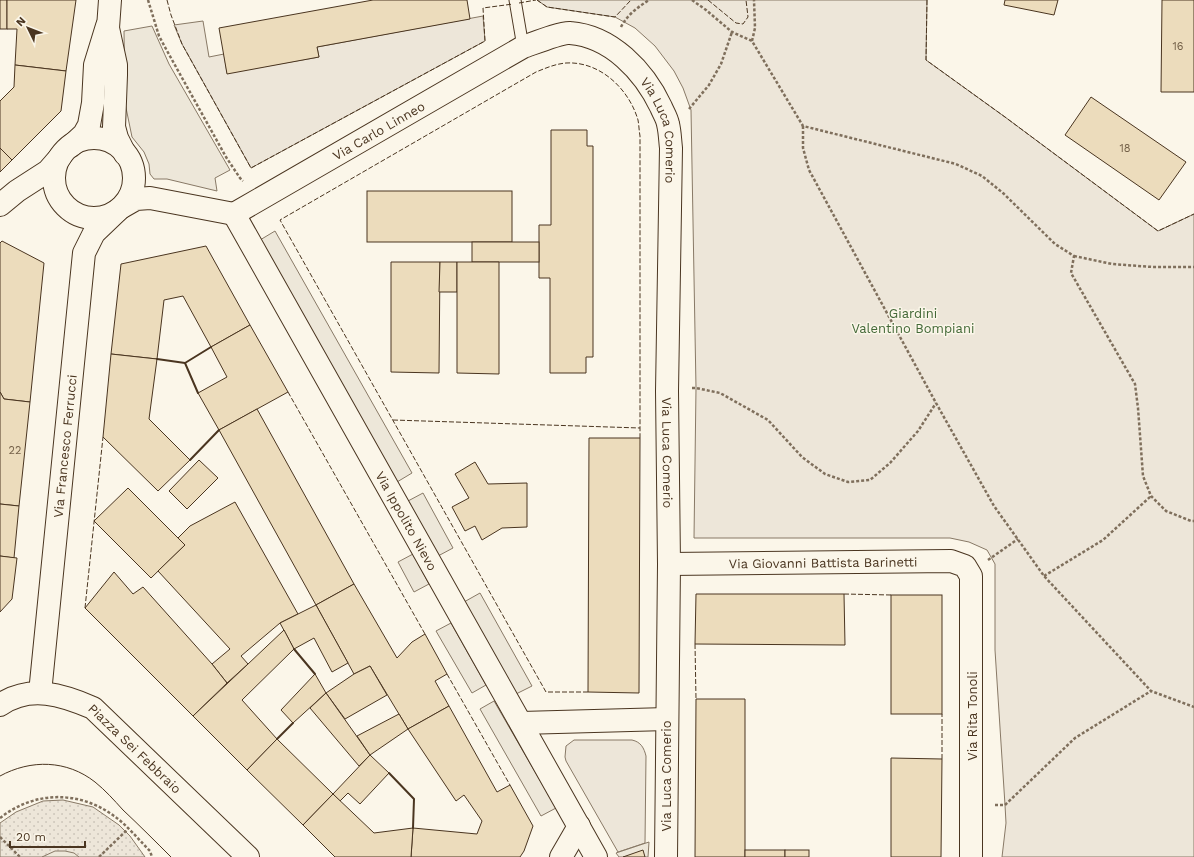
<svg xmlns="http://www.w3.org/2000/svg" width="1194" height="857" font-family="'Work Sans',sans-serif">
  <style>
    .green { fill: #ede6d9; stroke: #887966 }
    .garden { fill: url(#garden-dots); stroke: #887966 }
    .parking { fill: #ede7d9; stroke: #887966 }
    .building { fill: #ecdcbc; stroke: #4a3520 }
    .lines { fill: none; stroke-linecap: round; stroke-linejoin: round }
    .service-casing { stroke: #4a3520; stroke-width: 13 }
    .minor-casing { stroke: #4a3520; stroke-width: 24 }
    .path { stroke: #7f6f5c; stroke-width: 2.5; stroke-dasharray: 3 2; stroke-linecap: butt }
    .service { stroke: #fbf6e9; stroke-width: 11 }
    .minor { stroke: #fbf6e9; stroke-width: 22 }
    .tram { stroke: #4a3520; stroke-width: 1 }
    .fence { stroke: #4a3520; stroke-width: 1; stroke-dasharray: 5 2; stroke-linecap: butt }
    .wall { stroke: #4a3520; stroke-width: 2 }
    .labels { text-anchor: middle; stroke-width: 3; stroke-linejoin: round; paint-order: stroke }
    .number-label { font-size: 11px; fill: #725f47 }
    .street-label { font-size: 13px; fill: #4a3520; stroke: #fbf6e9 }
    .park-label { font-size: 13px; fill: #436837; stroke: #fbf6e9 }
  </style>
  <defs>
    <pattern id="garden-dots" width="8" height="8" patternUnits="userSpaceOnUse"><rect width="8" height="8" fill="#ede6d9"/><path d="M2 2h.1M6 6h.1" fill="none" stroke="#cdc6ba" stroke-width="1.8" stroke-linecap="round"/></pattern>
  </defs>
  <rect width="100%" height="100%" fill="#fbf6e9"/>
  <!-- green -->
  <g class="green">
    <polygon points="537,0 927,0 926,60 1005,117 1158,231 1194,214 1194,857 1002,857 1006,823 1005,805 995,650 995,564 987,550 969,542 950,538 694,538 696,388 691,110 683,88 674,71 655,46 635,28 615,17 547,7"/>
    <polygon points="483,16 485,41 251,168 182,44 174,25 203,21 209,57 224,54 227,73 319,57 317,47"/>
    <path d="M574,740H632C641,742 644,748 646,756L645,843L618,852L566,761L565,757L566,746Z"/>
  </g>
  <!-- garden -->
  <polygon class="garden" points="63,800 93,807 119,825 130,836 145,857 0,857 0,823 16,812 43,801"/>
  <!-- parking -->
  <g class="parking">
    <polygon points="152,26 169,64 230,170 215,178 217,191 167,179 154,179 150,174 149,164 144,152 132,137 125,103 124,31"/>
    <polygon points="275,231 412,473 397,482 260,240"/>
    <polygon points="423,493 453,548 438,556 408,501"/>
    <polygon points="413,554 429,584 414,592 398,562"/>
    <polygon points="480,593 532,686 516,694 464,602"/>
    <polygon points="451,623 486,685 472,693 436,631"/>
    <polygon points="494,701 556,808 541,816 480,709"/>
    <polygon points="649,842 648,857 619,857 616,853"/>
    <polygon points="55,851 65,851 74,853 79,857 42,857"/>
  </g>
  <!-- building -->
  <g class="building">
    <rect x="0" y="0" width="7" height="29"/>
    <polygon points="7,0 76,0 66,71 15,65 17,29 7,29"/>
    <polygon points="373,0 467,0 470,19 317,47 319,57 227,74 219,28"/>
    <polygon points="1005,0 1058,0 1054,15 1004,5"/>
    <polygon points="1162,0 1194,0 1194,92 1161,92"/>
    <polygon points="15,65 66,71 61,111 12,160 0,148 0,101 14,87"/>
    <polygon points="1091,97 1186,162 1159,200 1065,135"/>
    <polygon points="551,130 587,130 587,146 593,146 593,357 586,357 586,373 550,373 550,278 539,278 539,225 551,225"/>
    <polygon points="0,148 12,160 0,172"/>
    <rect x="367" y="191" width="145" height="51"/>
    <polygon points="2,241 44,263 30,402 4,399 0,392 0,243"/>
    <rect x="472" y="242" width="67" height="20"/>
    <polygon points="206,246 250,325 211,347 183,296 164,300 157,359 111,354 121,264"/>
    <polygon points="391,262 440,262 439,373 391,372"/>
    <polygon points="440,262 457,262 457,292 439,292"/>
    <polygon points="457,262 499,262 499,374 457,373"/>
    <polygon points="250,325 288,392 219,430 198,393 227,377 211,347"/>
    <polygon points="111,354 157,359 149,419 190,460 158,491 103,437"/>
    <polygon points="0,392 4,399 30,402 19,506 0,504"/>
    <polygon points="257,409 354,584 316,605 219,430"/>
    <polygon points="589,438 640,438 639,693 588,692"/>
    <polygon points="199,460 218,478 187,509 169,491"/>
    <polygon points="475,462 488,484 527,483 527,527 502,528 482,540 475,526 465,531 452,507 469,498 455,474"/>
    <polygon points="128,488 185,545 151,578 94,521"/>
    <polygon points="235,502 298,614 280,623 241,656 248,664 227,683 212,664 230,649 158,571 185,545 178,538 190,526"/>
    <polygon points="0,504 19,506 14,558 0,556"/>
    <polygon points="0,556 17,558 12,599 0,612"/>
    <polygon points="114,572 133,594 143,587 212,664 227,683 193,716 85,608"/>
    <polygon points="354,584 397,658 412,642 425,634 447,674 435,681 449,706 408,729 370,666 354,674 316,605"/>
    <polygon points="696,594 844,594 845,645 695,644"/>
    <rect x="891" y="595" width="51" height="119"/>
    <polygon points="316,605 348,663 332,672 314,638 294,649 280,623"/>
    <polygon points="284,630 294,649 242,700 277,739 247,770 193,716"/>
    <polygon points="370,666 387,695 345,719 326,693 354,674"/>
    <polygon points="315,674 326,693 293,723 281,710"/>
    <polygon points="326,693 370,755 359,766 310,708"/>
    <polygon points="696,699 745,699 745,857 695,857"/>
    <polygon points="449,706 497,792 510,785 533,826 524,851 520,857 411,857 413,828 477,834 482,821 464,795 456,801 408,729"/>
    <polygon points="399,714 408,729 370,755 357,736"/>
    <polygon points="277,739 333,794 303,825 247,770"/>
    <polygon points="370,755 389,773 360,804 348,793 340,801 333,794"/>
    <polygon points="891,758 942,759 941,857 891,857"/>
    <polygon points="333,794 374,833 413,828 411,857 335,857 303,825"/>
    <polygon points="643,850 645,857 623,857"/>
    <rect x="745" y="850" width="40" height="7"/>
    <rect x="785" y="850" width="24" height="7"/>
  </g>
  <g class="lines">
    <!-- service casing -->
    <g class="service-casing">
      <polyline id="service" points="515,0 523,47"/>
    </g>
    <!-- minor casing -->
    <g class="minor-casing">
      <g id="minor">
        <polyline points="110,0 108,28 116,65 116,75 114,127 117,138 125,154"/>
        <circle cx="94" cy="178" r="40"/>
        <polyline points="71,146 84,134 89,125 93,103 95,65 107,26"/>
        <polyline points="0,205 17,191 48,171 61,156"/>
        <polyline points="122,207 136,199 150,198 234,214"/>
        <path id="s1" d="M234,214L523,47C532,44 562,32 570,33C611,36 644,71 661,107C663,112 667,118 668,124C670,132 670,140 671,148L667,391L669,564L666,857"/>
        <path id="s2" d="M234,214L596,857"/>
        <path id="s3" d="M669,564L951,561L965,566L971,576V857"/>
        <path id="s4" d="M40,693L84,253L94,233L117,211"/>
        <path id="s5" d="M0,705C30,684 63,695 93,708L248,857"/>
        <polyline points="521,723 667,719"/>
        <polyline points="561,857 579,826"/>
      </g>
    </g>
    <!-- path -->
    <g class="path">
      <polyline points="148,0 159,36 166,49 226,157 240,178 243,181"/>
      <polyline points="692,0 706,10 732,32 752,41 803,126 956,164 982,176 1003,193 1055,244 1074,256 1071,273 1135,384 1138,408 1143,476 1151,496 1166,511 1191,521 1194,521"/>
      <path d="M621,27C627,15 638,7 649,0"/>
      <polyline points="752,41 755,28 754,0"/>
      <polyline points="689,109 709,85 721,64 732,32"/>
      <polyline points="803,126 803,148 809,170 936,403 994,506 1044,576 1151,691 1194,707"/>
      <polyline points="1074,256 1112,264 1153,267 1194,267"/>
      <polyline points="692,388 696,388 720,393 768,420 802,457 825,474 848,482 870,480 890,463 918,431 936,403"/>
      <polyline points="988,560 1018,539"/>
      <polyline points="1044,576 1103,540 1151,496"/>
      <polyline points="995,805 1005,805 1075,738 1151,691"/>
      <path d="M0,818C34,791 79,790 114,816C127,825 138,839 150,851L152,857"/>
      <polyline points="0,837 20,857"/>
      <polyline points="99,857 128,829"/>
    </g>
    <!-- service -->
    <use href="#service" class="service"/>
    <!-- minor -->
    <use href="#minor" class="minor"/>
    <!-- tram -->
    <path class="tram" d="M0,776C31,759 67,760 95,782C105,790 114,800 123,810C139,825 155,841 171,857"/>
    <!-- fence -->
    <g class="fence">
      <polyline points="167,0 171,15 182,44 251,168 485,41 483,8 513,4"/>
      <polyline points="537,0 547,7 615,17 631,0"/>
      <polyline points="708,0 736,23 743,24 748,17 746,0"/>
      <polyline points="927,0 926,60 1005,117 1158,231 1194,214"/>
      <polyline points="519,3 536,0"/>
      <polyline points="288,392 425,634"/>
      <polyline points="393,420 640,428"/>
      <polyline points="844,594 891,595"/>
      <polyline points="85,608 103,437"/>
      <polyline points="695,644 696,699"/>
      <polyline points="447,674 510,785"/>
      <path d="M588,692H546L280,220L536,72C546,68 555,64 566,63C600,61 629,89 638,120C639,125 639,131 640,136V438"/>
      <polyline points="942,759 942,714"/>
    </g>
    <!-- wall -->
    <g class="wall">
      <polyline points="157,359 185,363 198,393"/>
      <polyline points="185,363 211,347"/>
      <polyline points="190,460 219,430"/>
      <polyline points="294,649 315,674"/>
      <polyline points="277,739 293,723"/>
      <polyline points="389,773 414,799 413,828"/>
    </g>
  </g>
  <g class="labels">
    <!-- number labels -->
    <g class="number-label">
      <text x="1178" y="50">16</text>
      <text x="1125" y="152">18</text>
      <text x="15" y="454">22</text>
    </g>
    <!-- street labels -->
    <g class="street-label">
      <text dy="5" stroke="none"><textPath href="#s1" startOffset="167">Via Carlo Linneo</textPath></text>
      <text dy="5" stroke="none"><textPath href="#s1" startOffset="528">Via Luca Comerio</textPath></text>
      <text dy="5" stroke="none"><textPath href="#s4" startOffset="248">Via Francesco Ferrucci</textPath></text>
      <text dy="5" stroke="none"><textPath href="#s1" startOffset="853">Via Luca Comerio</textPath></text>
      <text dy="5" stroke="none"><textPath href="#s2" startOffset="352">Via Ippolito Nievo</textPath></text>
      <text dy="5" stroke="none"><textPath href="#s3" startOffset="154">Via Giovanni Battista Barinetti</textPath></text>
      <text transform="translate(972 716) rotate(-90)" y="5">Via Rita Tonoli</text>
      <text dy="5" stroke="none"><textPath href="#s5" startOffset="156">Piazza Sei Febbraio</textPath></text>
      <text transform="translate(666 776) rotate(-90)" y="5">Via Luca Comerio</text>
    </g>
    <!-- park labels -->
    <g class="park-label">
      <text x="913" y="318">Giardini<tspan x="913" dy="15">Valentino Bompiani</tspan></text>
    </g>
  </g>
  <!-- north arrow -->
  <g transform="translate(28 28) rotate(313)" stroke="#fbf6e9" stroke-width="3" paint-order="stroke">
  <path d="M0-3L7 15L0 10L-7 15Z" fill="#4a3520"/>
  <text y="-6" font-size="11" font-weight="bold" text-anchor="middle" fill="#4a3520">N</text>
  </g>
  <!-- scale -->
  <path d="M10 841v6h75v-6" fill="none" stroke="#4a3520" stroke-width="2"/>
  <text x="16" y="841" font-size="12" fill="#4a3520" stroke="#fbf6e9" stroke-width="3" paint-order="stroke">20 m</text>
</svg>
